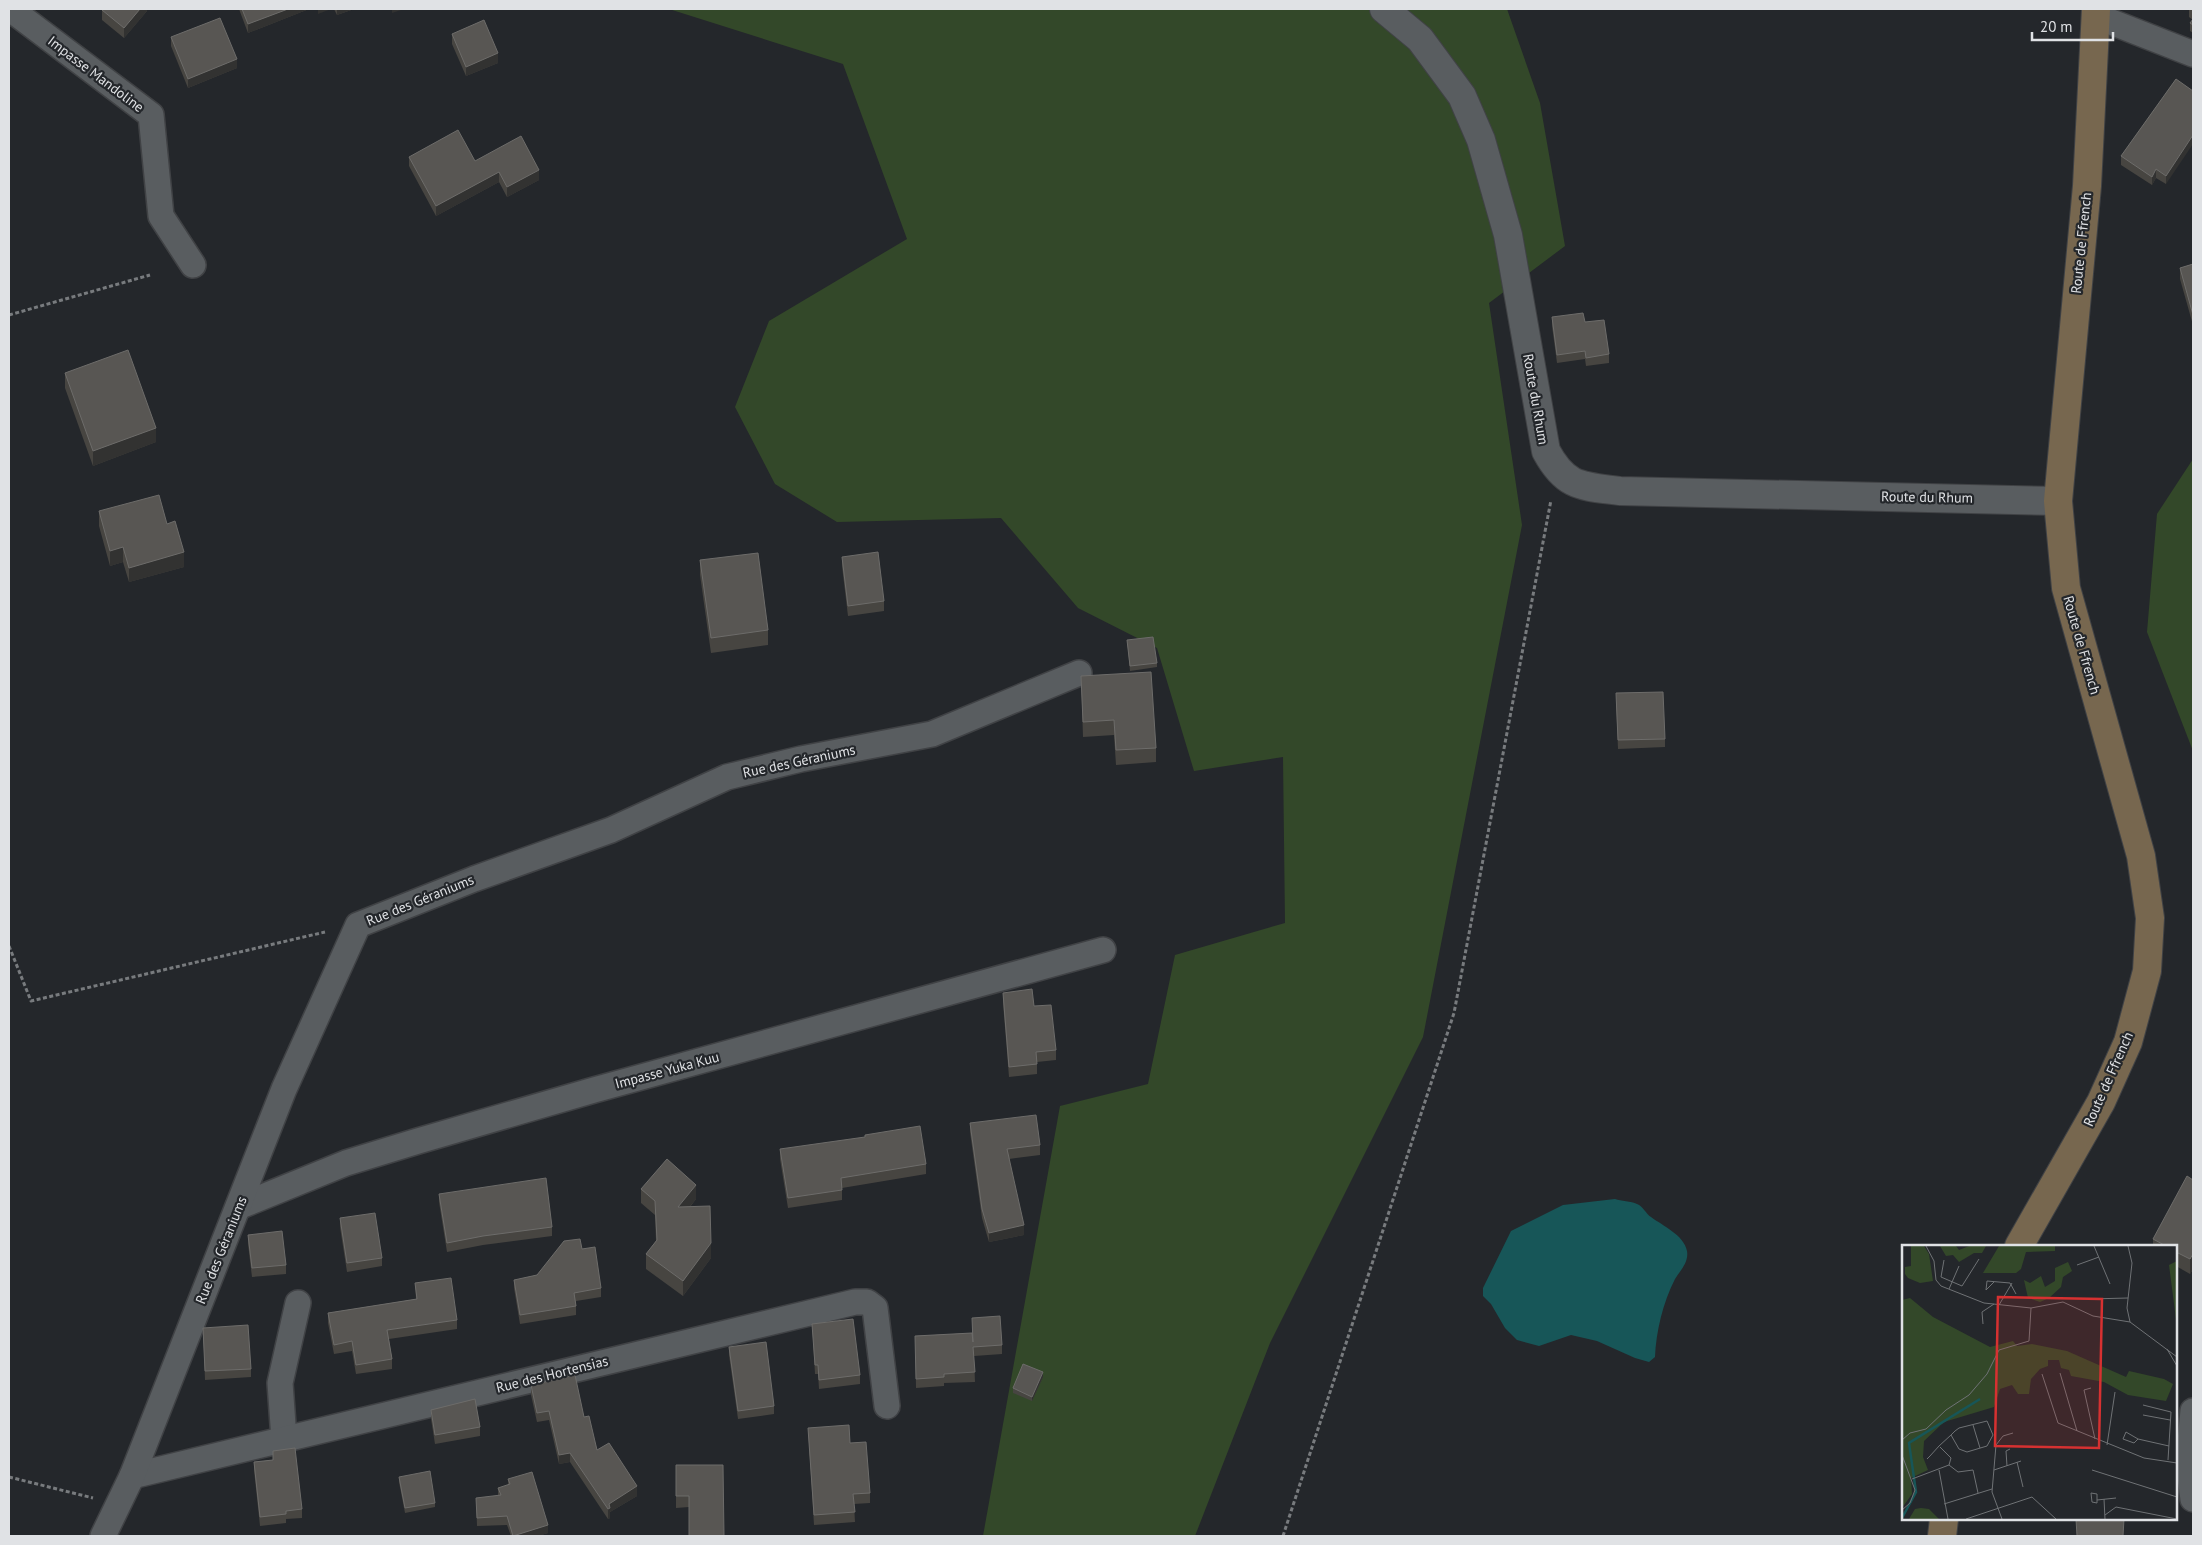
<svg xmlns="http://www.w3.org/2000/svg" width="2202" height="1545" font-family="'PT Sans',sans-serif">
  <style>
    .green { fill: #334829 }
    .water { fill: #175658 }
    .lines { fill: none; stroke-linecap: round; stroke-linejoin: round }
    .minor-casing { stroke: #404245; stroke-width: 28 }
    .tertiary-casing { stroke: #404245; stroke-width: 30 }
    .secondary-casing { stroke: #404245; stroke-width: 30 }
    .path { stroke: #787b7e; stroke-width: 3; stroke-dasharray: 4 2.5; stroke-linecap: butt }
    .minor { stroke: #595d60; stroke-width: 25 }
    .tertiary { stroke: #595d60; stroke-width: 28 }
    .secondary { stroke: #77674f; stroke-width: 28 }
    .wall { fill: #474541 }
    .shaded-wall { fill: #323231 }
    .building { fill: #585653; stroke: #6d6c6a }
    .labels { text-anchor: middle; stroke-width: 4.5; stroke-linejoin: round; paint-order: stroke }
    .street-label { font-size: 14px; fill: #e0e2e5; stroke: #24272b }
    .inset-river { fill: none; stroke: #175658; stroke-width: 2.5 }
    .inset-road { fill: none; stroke: #6f7275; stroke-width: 1 }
    .view { fill: #d63131; fill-opacity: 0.15; stroke: #d63131; stroke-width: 2.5 }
    .inset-edge { fill: none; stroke: #e0e2e5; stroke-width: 2.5 }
  </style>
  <rect width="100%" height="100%" fill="#24272b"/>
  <!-- green -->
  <g class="green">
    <polygon points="669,9 1507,9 1540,103 1565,246 1489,303 1522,525 1423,1037 1270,1343 1195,1536 983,1536 1060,1106 1148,1084 1175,955 1285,923 1283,757 1194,771 1157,648 1078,608 1001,518 837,522 775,484 735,407 769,321 907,239 843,64"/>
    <polygon points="2193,459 2193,751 2147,632 2157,514"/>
  </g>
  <!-- water -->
  <path class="water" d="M1615,1199C1621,1201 1631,1201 1637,1204C1643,1206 1646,1214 1651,1217C1663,1226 1684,1235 1687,1251C1689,1262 1680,1271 1675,1279C1663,1302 1656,1332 1655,1357L1649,1362L1635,1358L1597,1341L1571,1335L1539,1346L1517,1340L1505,1328L1491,1304L1483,1296V1288L1511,1231L1563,1205Z"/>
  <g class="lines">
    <!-- minor casing -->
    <g class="minor-casing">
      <g id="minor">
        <polyline points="9,11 13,11 151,115 161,216 193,265"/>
        <polyline points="2096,16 2193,54"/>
        <polyline points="238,1207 346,1163 418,1141 594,1090 1103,950"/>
        <polyline points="2193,1411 2188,1461 2193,1499"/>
        <polyline points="284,1439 280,1383 298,1303"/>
        <polyline points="132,1476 855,1302 867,1302 875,1308 887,1406"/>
        <polyline points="103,1536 132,1476 284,1089 358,925 474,879 611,830 727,777 801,759 932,734 1079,673"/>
      </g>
    </g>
    <!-- tertiary casing -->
    <g class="tertiary-casing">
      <path id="tertiary" d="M1384,9L1420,39L1462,96L1481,140L1508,235L1546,451C1566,488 1582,486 1620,491L2058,501"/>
    </g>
    <!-- secondary casing -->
    <g class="secondary-casing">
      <g id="secondary">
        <polyline points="2019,1246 2101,1102 2128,1042 2147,971 2150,918 2141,856 2066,588 2058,501 2087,186 2096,9"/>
        <polyline points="1942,1536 1944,1519"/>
      </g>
    </g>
    <!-- path -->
    <g class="path">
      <polyline points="9,315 150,275"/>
      <polyline points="9,946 31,1001 325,932"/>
      <polyline points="9,1477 93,1498"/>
      <polyline points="1283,1536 1454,1013 1551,500"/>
    </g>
    <!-- minor -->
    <use href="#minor" class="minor"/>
    <!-- tertiary -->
    <use href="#tertiary" class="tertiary"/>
    <!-- secondary -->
    <use href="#secondary" class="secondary"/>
  </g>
  <!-- wall -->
  <g class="wall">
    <polygon points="147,9 147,11 124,38 102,20 102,10"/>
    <polygon points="239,9 309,9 248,33"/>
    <polygon points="334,9 354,9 337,15"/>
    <polygon points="2189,9 2193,9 2193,33 2190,31 2190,23 2193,20 2189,17"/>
    <polygon points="452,34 498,63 466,76 452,44"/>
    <polygon points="171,37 237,68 188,88 171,46"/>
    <polygon points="2176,79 2166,184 2156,178 2152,185 2121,165 2121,156"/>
    <polygon points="409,157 475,161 539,180 507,197 499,182 436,216 409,166"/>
    <polygon points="2193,264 2193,325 2180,279 2180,268"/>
    <polygon points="1552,317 1585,322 1609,354 1609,363 1586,366 1585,359 1557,363 1552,326"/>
    <polygon points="65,373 156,442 93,466 65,388"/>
    <polygon points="99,511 167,524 184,567 129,582 123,562 110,566 99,526"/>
    <polygon points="842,557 884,601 884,611 848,616 842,566"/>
    <polygon points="700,560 768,630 768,645 711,653 700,575"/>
    <polygon points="1127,640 1157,663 1157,667 1130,671"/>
    <polygon points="1081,676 1156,748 1156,762 1116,765 1114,735 1083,737"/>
    <polygon points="1616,701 1665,739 1665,747 1618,749"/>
    <polygon points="1003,993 1034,1006 1056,1050 1056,1060 1037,1062 1037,1074 1009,1077 1003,1003"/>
    <polygon points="970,1123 1040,1145 1040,1155 1009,1159 1024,1235 989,1242 982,1218 970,1132"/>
    <polygon points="780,1149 926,1164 926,1174 842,1188 842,1200 788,1208 780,1159"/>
    <polygon points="2193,1180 2193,1269 2190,1274 2176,1266 2176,1246 2153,1246 2153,1239"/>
    <polygon points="641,1189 696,1199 690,1207 711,1258 683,1296 646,1269 646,1254 656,1241 655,1215 641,1203"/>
    <polygon points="439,1194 552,1227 552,1236 483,1245 447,1252 439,1202"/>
    <polygon points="340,1218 382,1258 382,1266 347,1272 340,1227"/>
    <polygon points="248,1235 286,1265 286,1274 252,1277 248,1244"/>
    <polygon points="582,1249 601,1288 601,1297 576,1301 576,1315 520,1324 514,1288 514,1280 537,1275"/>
    <polygon points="415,1283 457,1320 457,1329 389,1339 392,1359 392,1369 356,1374 352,1351 334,1354 328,1323 328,1313 416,1299"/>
    <polygon points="972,1318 1002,1345 1002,1354 974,1356 975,1382 944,1383 944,1386 916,1388 915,1336 972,1333"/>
    <polygon points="812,1324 860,1375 860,1384 819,1389 818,1374 815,1374"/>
    <polygon points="203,1328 251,1369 251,1377 205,1380"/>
    <polygon points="729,1347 774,1406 774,1414 738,1419 729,1355"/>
    <polygon points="1043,1377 1032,1401 1013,1393 1013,1388"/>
    <polygon points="531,1385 584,1417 597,1450 637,1496 610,1512 610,1518 608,1519 570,1462 559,1464 549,1420 537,1422 531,1395"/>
    <polygon points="431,1410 480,1427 480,1436 435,1444 431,1419"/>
    <polygon points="808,1428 850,1443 870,1493 870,1503 854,1504 855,1522 814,1525"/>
    <polygon points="273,1451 302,1509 302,1518 286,1519 286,1523 260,1526 254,1470 254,1462 273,1460"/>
    <polygon points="676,1465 724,1536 689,1507 676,1508"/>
    <polygon points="399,1477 435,1503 435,1507 405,1513 399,1482"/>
    <polygon points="508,1479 548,1533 538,1536 511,1536 507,1525 477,1526 476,1498 498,1496 498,1488 508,1485"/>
  </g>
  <!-- shaded-wall -->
  <g class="shaded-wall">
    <polygon points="140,9 147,9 147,11 124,38 124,28"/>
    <polygon points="288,9 309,9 248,33 248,24"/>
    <polygon points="318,9 331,9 318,14"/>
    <polygon points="337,9 354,9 337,15"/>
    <polygon points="392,9 404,9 392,13"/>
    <polygon points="498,53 498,63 466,76 466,67"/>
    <polygon points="237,59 237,68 188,88 188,79"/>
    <polygon points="2193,135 2193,144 2166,184 2166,176"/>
    <polygon points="2156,169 2156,178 2152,185 2152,177"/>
    <polygon points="539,170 539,180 507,197 507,187"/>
    <polygon points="499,172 499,182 436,216 436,206"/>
    <polygon points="156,428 156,442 93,466 93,451"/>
    <polygon points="123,547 123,562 110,566 110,551"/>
    <polygon points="184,552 184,567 129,582 129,568"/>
    <polygon points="696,1185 696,1199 678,1221 678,1207"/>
    <polygon points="1024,1225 1024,1235 989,1242 989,1233"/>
    <polygon points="711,1243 711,1258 683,1296 683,1281"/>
    <polygon points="2193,1254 2193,1269 2190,1274 2190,1259"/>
    <polygon points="1043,1372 1043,1377 1032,1401 1032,1397"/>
    <polygon points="570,1453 570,1462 559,1464 559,1455"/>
    <polygon points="637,1486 637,1496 610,1512 610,1518 608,1519 608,1509 609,1504"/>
    <polygon points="548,1525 548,1533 538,1536 513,1536"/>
  </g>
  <!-- building -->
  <g class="building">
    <polygon points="103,9 140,9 124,28 102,10"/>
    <polygon points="242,9 288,9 248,24"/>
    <polygon points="220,18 237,59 188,79 171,37"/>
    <polygon points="2193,19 2193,25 2190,23"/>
    <polygon points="484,20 498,53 466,67 452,34"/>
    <polygon points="2176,79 2193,91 2193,135 2166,176 2156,169 2152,177 2121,156"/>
    <polygon points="458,130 475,161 521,136 539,170 507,187 499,172 436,206 409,157"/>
    <polygon points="2193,264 2193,315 2180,268"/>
    <polygon points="1583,313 1585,322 1604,320 1609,354 1586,358 1585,351 1557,355 1552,317"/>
    <polygon points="128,350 156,428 93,451 65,373"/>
    <polygon points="159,495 167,524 175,521 184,552 129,568 123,547 110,551 99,511"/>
    <polygon points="878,552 884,601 848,606 842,557"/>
    <polygon points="758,553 768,630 711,638 700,560"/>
    <polygon points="1153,637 1157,663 1130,666 1127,640"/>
    <polygon points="1151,672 1156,748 1116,750 1114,720 1083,722 1081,676"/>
    <polygon points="1663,692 1665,739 1618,740 1616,693"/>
    <polygon points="1032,989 1034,1006 1051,1005 1056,1050 1036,1052 1037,1064 1009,1067 1003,993"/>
    <polygon points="1036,1115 1040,1145 1007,1149 1024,1225 989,1233 982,1209 970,1123"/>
    <polygon points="920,1126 926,1164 841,1178 842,1190 788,1198 780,1149 865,1137 865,1135"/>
    <polygon points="667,1159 696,1185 678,1207 710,1206 711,1243 683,1281 646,1254 657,1240 655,1201 641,1189"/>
    <polygon points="2187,1176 2193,1180 2193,1254 2190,1259 2176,1252 2176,1246 2166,1246 2153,1239"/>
    <polygon points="546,1178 552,1227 483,1236 447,1243 439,1194"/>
    <polygon points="375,1213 382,1258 347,1263 340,1218"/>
    <polygon points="282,1231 286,1265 252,1268 248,1235"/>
    <polygon points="580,1239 582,1249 595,1247 601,1288 574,1293 576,1306 520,1315 514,1280 537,1275 564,1241"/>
    <polygon points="451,1278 457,1320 387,1330 392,1359 356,1365 352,1341 334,1345 328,1313 417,1299 415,1283"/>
    <polygon points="1000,1316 1002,1345 973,1347 975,1372 944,1374 944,1377 916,1379 915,1336 972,1333 973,1342 972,1318"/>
    <polygon points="853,1319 860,1375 819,1380 818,1365 815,1365 812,1324"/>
    <polygon points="248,1325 251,1369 205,1371 203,1328"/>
    <polygon points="766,1342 774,1406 738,1411 729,1347"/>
    <polygon points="1023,1364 1043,1372 1032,1397 1013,1388"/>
    <polygon points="575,1375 584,1417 589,1416 597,1450 609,1443 637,1486 609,1504 610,1508 608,1509 570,1453 559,1455 549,1411 537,1413 531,1385"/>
    <polygon points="475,1399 480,1427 435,1435 431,1410"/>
    <polygon points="849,1425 850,1443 866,1442 870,1493 853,1494 855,1512 814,1515 808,1428"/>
    <polygon points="295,1448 302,1509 286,1511 286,1514 260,1517 254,1462 273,1460 273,1451"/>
    <polygon points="676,1465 723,1465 724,1536 689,1536 689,1496 676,1496"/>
    <polygon points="430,1471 435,1503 405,1508 399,1477"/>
    <polygon points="532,1472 548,1525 513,1536 507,1516 477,1518 476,1498 501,1495 498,1488 510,1484 508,1479"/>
    <polygon points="2076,1519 2124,1519 2123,1536 2077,1536"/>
  </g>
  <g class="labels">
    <!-- street labels -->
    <g class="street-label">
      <text transform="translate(96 74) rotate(37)" y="5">Impasse Mandoline</text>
      <text transform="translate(2081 243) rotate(-84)" y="5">Route de Ffrench</text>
      <text transform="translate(1536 399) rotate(80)" y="5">Route du Rhum</text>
      <text transform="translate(1927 497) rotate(1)" y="5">Route du Rhum</text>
      <text transform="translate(2082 645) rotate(74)" y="5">Route de Ffrench</text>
      <text transform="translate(799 761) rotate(-12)" y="5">Rue des Géraniums</text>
      <text transform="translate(420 900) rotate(-22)" y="5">Rue des Géraniums</text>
      <text transform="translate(667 1070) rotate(-15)" y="5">Impasse Yuka Kuu</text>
      <text transform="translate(2108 1079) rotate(-66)" y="5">Route de Ffrench</text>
      <text transform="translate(221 1250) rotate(-68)" y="5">Rue des Géraniums</text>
      <text transform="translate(552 1374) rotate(-14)" y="5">Rue des Hortensias</text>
    </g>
  </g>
  <!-- overview -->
  <g transform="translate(1902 1245)">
    <rect width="275" height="275" fill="#24272b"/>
    <path d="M9,1H22L27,9L31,36L18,38L6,33L3,29V22L9,21ZM38,1H54L57,5L67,1H84L80,8H72L57,17L51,10L44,11ZM97,1H153V6L124,7L119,24L114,28H81ZM275,16V82L267,20ZM166,17L170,26L161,32L159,42L147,53L138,57L126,53L122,35L128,38L139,31L143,42L153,36V23ZM8,53L31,72L88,102L111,96L115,101L130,99L165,106L224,132L227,126L262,134L271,139L264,156L226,150L202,137L169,131L167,125L159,123L157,115H146V121L138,124L129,134L127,149H116L110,140L98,144L92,162L42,177L22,196L21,212L26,225L9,233L10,249L0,263V55ZM19,263L27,264L37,274H7L13,264Z" fill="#334829"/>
    <path class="inset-river" d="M0,273L14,247L7,198L78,154"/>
    <path class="inset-road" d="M24,1L32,16L34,35L39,41L82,58L129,63L161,57L191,71L228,77L275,112M192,1L208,39M226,1L230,18L225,63L228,77M42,15L39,32L60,41L77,14M175,20L197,12M92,37L84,45L85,36L108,38L114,49M47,44L57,21M187,54L226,53M97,60L110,38M81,79L80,67L92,59M265,104L275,121M158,128L175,186M140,129L156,178L242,213L275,218M189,143L182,145L193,194M241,160L269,167L266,215M241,170L268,175M71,180L78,203M236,194L232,198L221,194L224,187L236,194L267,201M0,195L8,188L24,184L44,165L67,150L85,129L97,105L127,96L129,63M205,200L213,147M0,210L13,245L8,258L0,265M25,214L28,211L37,201L49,190L53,186L57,183L85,176L91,190L85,201L65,207L57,204L49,190M115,217L121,242M47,220L56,227L71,225L76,248M105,221L104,206L108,204M37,225L46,274M92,225L119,216M190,225L275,252M10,234L47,220L49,213L38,202M189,248L195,249V258L190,257ZM202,254L203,274M195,255L214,253M42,259L90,244M203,270L214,262L275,274M64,274L130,252L154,274M100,274L90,247L94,200L101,191L111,188"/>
    <path class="view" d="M96,52L200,54L197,203L93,201Z"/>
    <rect width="275" height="275" class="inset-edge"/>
  </g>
  <!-- border -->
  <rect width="2202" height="1545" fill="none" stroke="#e0e2e5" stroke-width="20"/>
  <!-- scale -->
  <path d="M2032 32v8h81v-8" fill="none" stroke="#e0e2e5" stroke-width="2.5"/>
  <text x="2040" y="32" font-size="15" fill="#e0e2e5" stroke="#24272b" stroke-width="4" paint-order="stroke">20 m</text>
</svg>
